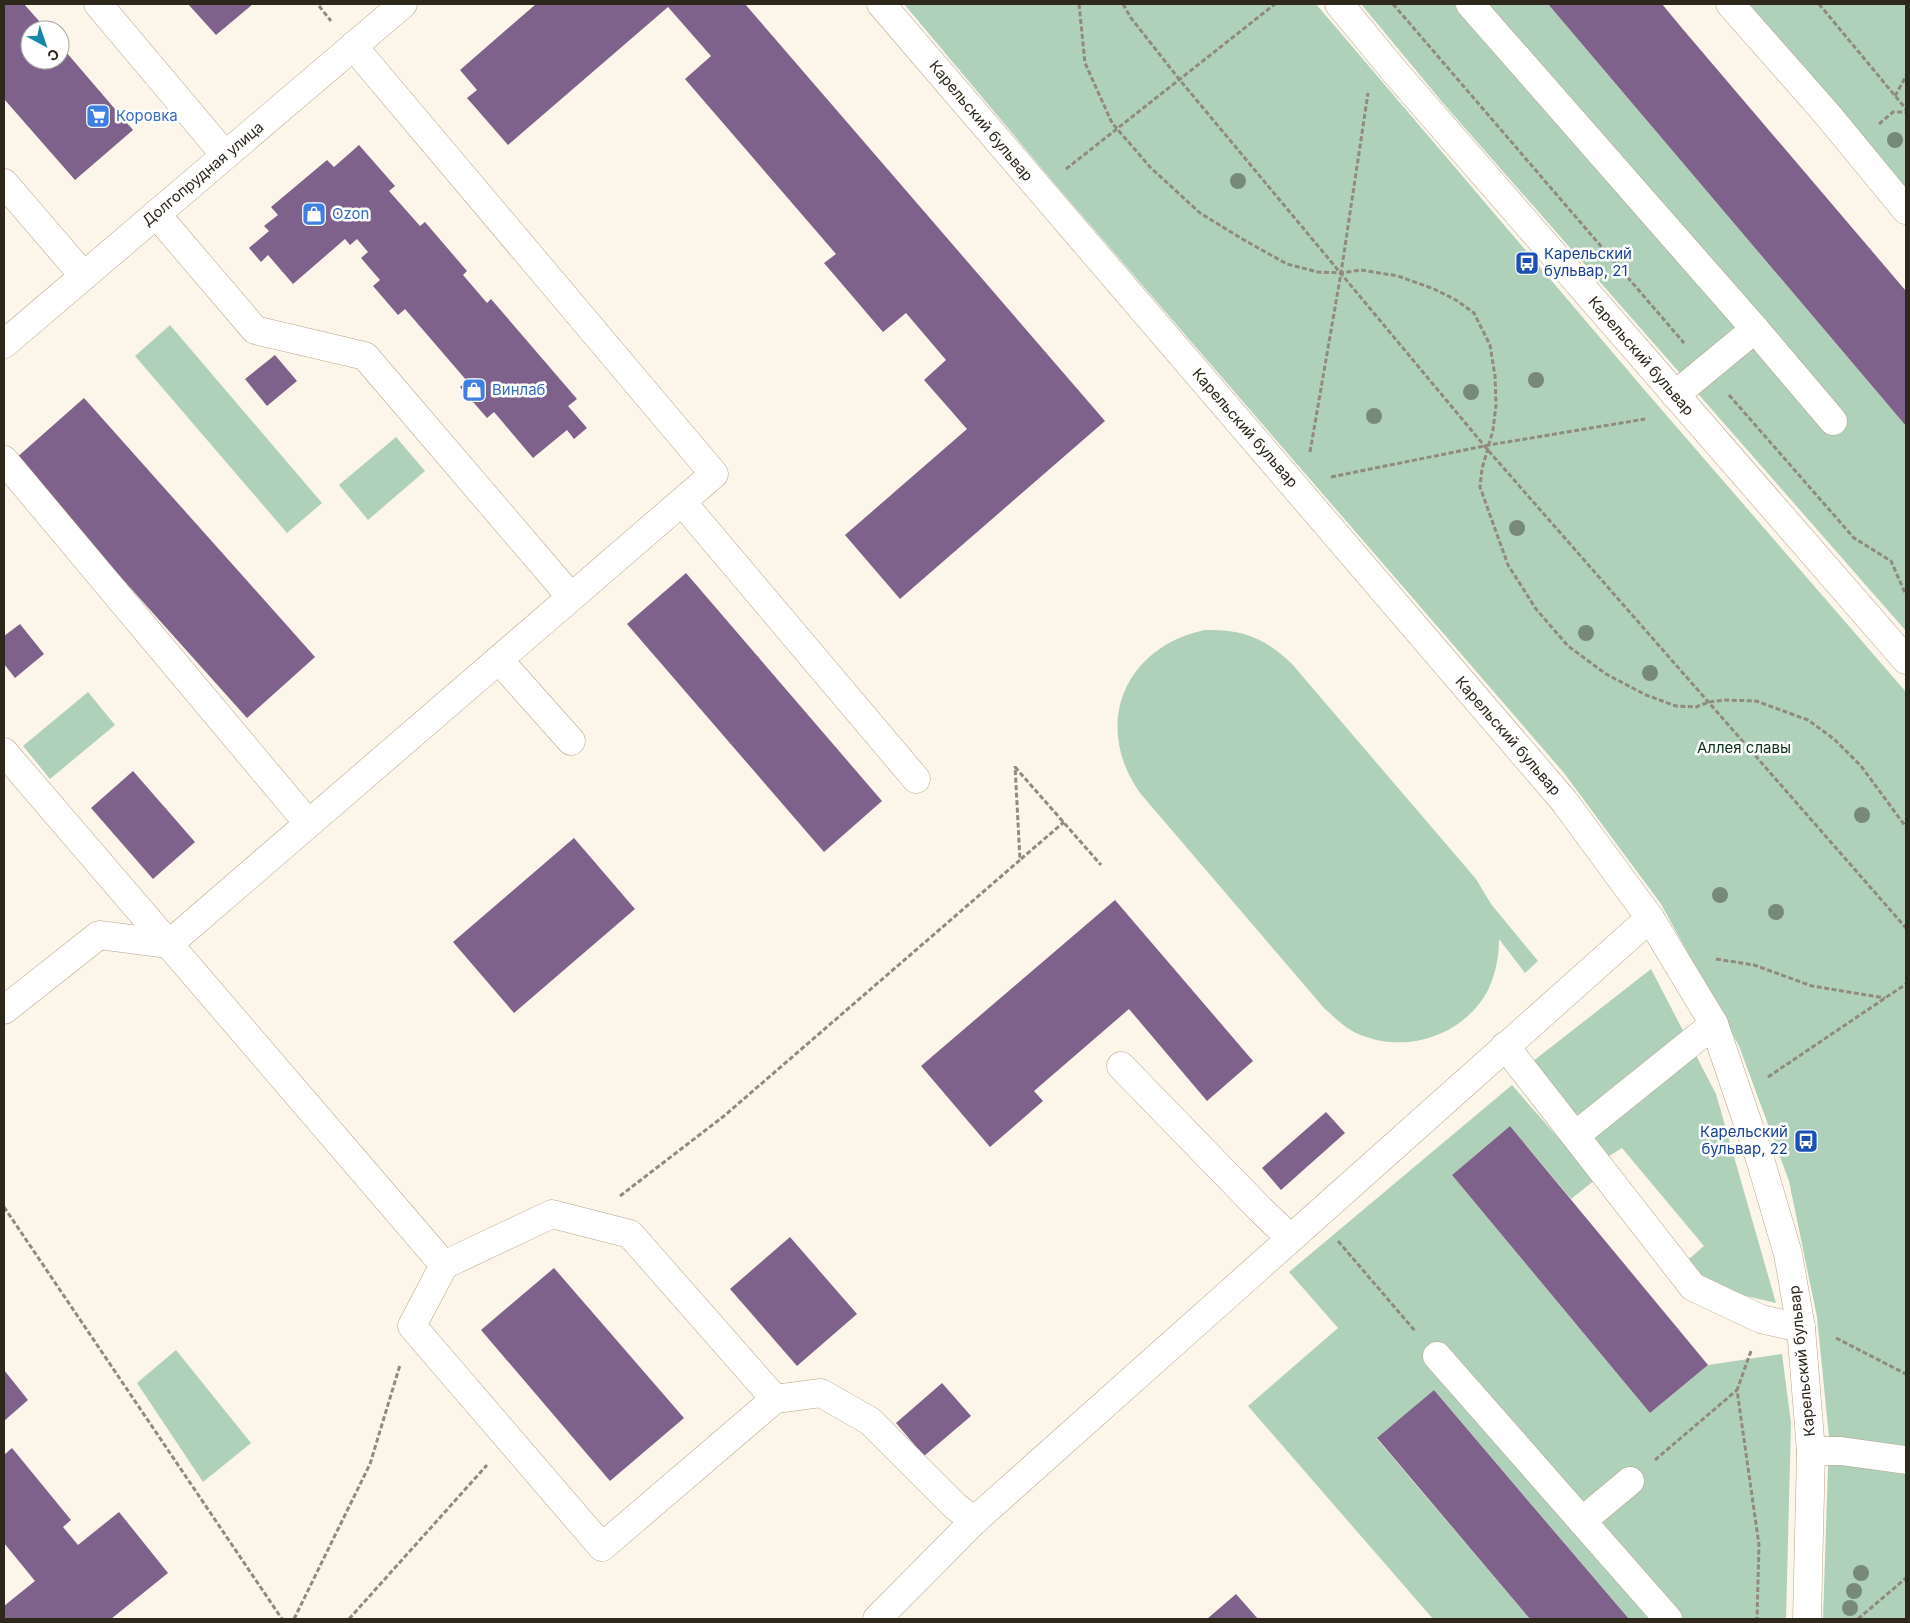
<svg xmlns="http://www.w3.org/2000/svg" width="1910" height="1623" font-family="Inter,sans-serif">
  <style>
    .green { fill: #afd1ba }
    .building { fill: #7e628b }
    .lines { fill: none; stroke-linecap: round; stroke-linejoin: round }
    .minor-casing { stroke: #b7a589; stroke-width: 29 }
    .path { stroke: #918a7e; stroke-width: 3; stroke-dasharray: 5 2.5; stroke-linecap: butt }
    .minor { stroke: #fff; stroke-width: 28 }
    .tree { fill: #778a79 }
    .labels { text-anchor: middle; stroke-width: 5; stroke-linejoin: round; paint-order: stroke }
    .shop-label { font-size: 15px; fill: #366cbe; stroke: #fff; text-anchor: start }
    .street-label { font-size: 15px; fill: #2e271b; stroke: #fff }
    .transit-label { font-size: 15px; fill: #164399; stroke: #fff; text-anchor: start }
    .park-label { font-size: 15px; fill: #0b321d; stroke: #fff }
  </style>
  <rect width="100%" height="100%" fill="#fcf5e9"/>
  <!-- green -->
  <g class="green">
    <polygon points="904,4 1316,4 1648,394 1906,692 1906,1619 1823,1619 1829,1437 1817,1317 1789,1181 1739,1046 1661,904 1564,773 1054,183"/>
    <polygon points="1361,4 1548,4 1906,426 1906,631 1443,103"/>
    <polygon points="1740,4 1906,4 1906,197"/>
    <polygon points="170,325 322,503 287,533 135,356"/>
    <polygon points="396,437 425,471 368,520 339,485"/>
    <path d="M1205,630C1243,629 1265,638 1292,664L1476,879L1491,904L1538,961L1525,973L1499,939C1499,956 1496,972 1489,988C1465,1037 1402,1056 1354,1032C1343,1026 1334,1017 1324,1008L1140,793C1092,725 1124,647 1205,630Z"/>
    <polygon points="88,692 115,725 50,779 23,746"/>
    <polygon points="1651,969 1716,1094 1776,1303 1707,1287 1683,1264 1704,1246 1622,1148 1609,1156 1532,1062"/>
    <polygon points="1512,1085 1595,1180 1571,1199 1510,1126 1452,1175 1650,1413 1708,1365 1782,1354 1791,1423 1786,1619 1629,1619 1434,1390 1377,1439 1530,1619 1433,1619 1248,1406 1338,1328 1289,1272"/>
    <polygon points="176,1350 251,1443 203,1482 137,1383"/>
  </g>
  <!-- building -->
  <g class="building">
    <polygon points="4,4 24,4 47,30 30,30 30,60 60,60 60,45 133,130 75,180 4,99"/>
    <polygon points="188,4 253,4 216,35"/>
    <polygon points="536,4 745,4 1105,421 900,599 845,535 967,429 924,380 946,360 906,313 883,332 824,263 836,254 685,79 711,56 668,7 508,145 467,98 477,90 460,70"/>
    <polygon points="1548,4 1662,4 1681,27 1906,291 1906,426"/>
    <polygon points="359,145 395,186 389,191 420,226 425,222 467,271 463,275 487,303 491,299 577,399 568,406 587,428 574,439 567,430 533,458 494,412 487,418 460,387 467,381 405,309 398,315 373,286 380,280 361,258 368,252 357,239 350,245 345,239 293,284 268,255 261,262 249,248 269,231 264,226 278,215 271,207 327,160 334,167"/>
    <polygon points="275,355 297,381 267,406 245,379"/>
    <polygon points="84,398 315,657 247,718 15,459"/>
    <polygon points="686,573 882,801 824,852 627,624"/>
    <polygon points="20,624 44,654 15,678 4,664 4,636"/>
    <polygon points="133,771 195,842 153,879 91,808"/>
    <polygon points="574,838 635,909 514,1013 453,942"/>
    <polygon points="1115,900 1253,1061 1207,1101 1129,1009 1034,1091 1043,1101 990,1147 921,1066"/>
    <polygon points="1326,1112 1345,1133 1281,1190 1262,1168"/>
    <polygon points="1510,1126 1708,1365 1650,1413 1452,1175"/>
    <polygon points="790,1237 857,1314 797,1366 730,1289"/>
    <polygon points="554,1268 684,1418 610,1481 481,1330"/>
    <polygon points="4,1370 28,1400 4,1421"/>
    <polygon points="942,1383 971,1416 924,1456 896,1423"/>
    <polygon points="1434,1390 1536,1510 1629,1619 1530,1619 1377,1438"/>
    <polygon points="12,1448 71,1520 63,1527 78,1545 119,1512 168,1573 111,1619 4,1619 4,1606 35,1581 4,1543 4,1455"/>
    <polygon points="1236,1594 1258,1619 1207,1619"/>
  </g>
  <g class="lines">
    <!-- minor casing -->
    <g class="minor-casing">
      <g id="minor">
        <polyline points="98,4 225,155"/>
        <polyline points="881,4 1564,801 1650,918 1714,1024 1760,1159 1788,1254 1801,1328 1811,1451 1807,1619"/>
        <polyline points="1339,4 1396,73 1906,660"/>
        <polyline points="1470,4 1755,329 1675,395"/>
        <polyline points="1730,4 1827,114 1906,210"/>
        <polyline points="4,183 84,276"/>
        <polyline points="156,214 255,330 365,356 571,597"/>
        <polyline points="1755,329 1833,421"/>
        <polyline points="4,344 403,4"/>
        <polyline points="4,460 308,823"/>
        <polyline points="682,502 916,779"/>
        <polyline points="499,660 571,741"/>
        <polyline points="4,752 444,1265"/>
        <polyline points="4,1010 99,935 169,944 714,474 353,46"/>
        <polyline points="1505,1046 1693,1287 1761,1319 1801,1328"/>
        <polyline points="1121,1066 1260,1209 1290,1238"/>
        <polyline points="1576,1135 1714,1024"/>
        <polygon points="552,1214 630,1234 775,1399 602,1547 412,1326 444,1265"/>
        <polyline points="1437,1356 1668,1619"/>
        <polyline points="775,1399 821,1393 870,1421 955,1506 974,1521"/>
        <polyline points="1811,1451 1841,1451 1906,1460"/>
        <polyline points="1582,1521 1630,1481"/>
        <polyline points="877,1619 974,1521 1650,918"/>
      </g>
    </g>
    <!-- path -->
    <g class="path">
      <polyline points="1079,4 1085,63 1112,123 1150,167 1200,213 1244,240 1287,264 1318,272 1341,273 1361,270 1398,276 1434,289 1456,300 1474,313 1490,345 1495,376 1496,405 1493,430 1482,469 1480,487 1508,565 1536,609 1568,646 1606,674 1646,695 1676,706 1696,707 1709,702 1725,700 1756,701 1808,720 1834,739 1861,766 1906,827"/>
      <polyline points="1123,4 1131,18 1179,79 1487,449 1906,928"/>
      <polyline points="1393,4 1684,343"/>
      <polyline points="1819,4 1906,109"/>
      <polyline points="319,6 331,21"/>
      <polyline points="1895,96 1906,76"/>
      <polyline points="1879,124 1893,112 1906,112"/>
      <polyline points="1066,169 1275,4"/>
      <polyline points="1729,395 1854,538 1891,561 1906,595"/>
      <polyline points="1310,452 1341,273 1368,93"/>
      <polyline points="1331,477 1489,445 1645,419"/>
      <polyline points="1015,767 1101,865"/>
      <polyline points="1021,859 1064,822"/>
      <polyline points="1716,959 1754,965 1812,986 1885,998"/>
      <polyline points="1768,1077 1906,984"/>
      <polyline points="620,1196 724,1116 1020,860 1015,766"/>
      <polyline points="4,1207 282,1619"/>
      <polyline points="1338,1241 1415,1331"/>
      <polyline points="1836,1338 1906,1374"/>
      <polyline points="1751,1351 1737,1390 1759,1545 1757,1619"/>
      <polyline points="1655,1460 1737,1390"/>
      <polyline points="294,1619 370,1464 400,1365"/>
      <polyline points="349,1619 487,1465"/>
      <polyline points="1858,1619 1906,1578"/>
    </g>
    <!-- minor -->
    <use href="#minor" class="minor"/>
  </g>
  <!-- trees -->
  <g class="tree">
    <circle cx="1895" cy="140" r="8"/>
    <circle cx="1238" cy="181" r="8"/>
    <circle cx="1536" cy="380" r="8"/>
    <circle cx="1471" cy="392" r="8"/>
    <circle cx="1374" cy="416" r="8"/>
    <circle cx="1517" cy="528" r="8"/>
    <circle cx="1586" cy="633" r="8"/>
    <circle cx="1650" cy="673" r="8"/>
    <circle cx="1862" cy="815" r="8"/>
    <circle cx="1720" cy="895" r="8"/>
    <circle cx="1776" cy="912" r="8"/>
    <circle cx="1861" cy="1573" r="8"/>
    <circle cx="1854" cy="1591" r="8"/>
    <circle cx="1850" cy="1608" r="8"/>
  </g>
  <!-- icons -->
  <defs>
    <g id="supermarket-square" transform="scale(1.25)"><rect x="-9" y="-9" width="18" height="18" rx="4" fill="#3f7fe0" stroke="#fff"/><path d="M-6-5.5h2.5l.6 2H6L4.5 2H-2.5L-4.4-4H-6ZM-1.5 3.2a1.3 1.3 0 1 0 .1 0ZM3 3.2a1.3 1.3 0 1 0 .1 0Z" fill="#fff"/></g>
    <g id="shop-square" transform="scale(1.25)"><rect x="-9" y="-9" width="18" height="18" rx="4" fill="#3f7fe0" stroke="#fff"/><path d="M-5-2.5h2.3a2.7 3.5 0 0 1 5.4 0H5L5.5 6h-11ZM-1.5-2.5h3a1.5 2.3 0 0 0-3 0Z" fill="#fff"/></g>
    <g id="bus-square" transform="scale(1.25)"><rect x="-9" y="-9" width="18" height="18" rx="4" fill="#1a4fb4" stroke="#fff"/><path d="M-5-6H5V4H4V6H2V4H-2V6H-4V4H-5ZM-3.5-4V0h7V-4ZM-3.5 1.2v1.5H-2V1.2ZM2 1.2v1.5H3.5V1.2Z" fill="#fff"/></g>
  </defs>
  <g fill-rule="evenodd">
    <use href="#supermarket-square" x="98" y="116"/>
    <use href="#shop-square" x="314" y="214"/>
    <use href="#bus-square" x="1527" y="263"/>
    <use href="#shop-square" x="474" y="390"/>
    <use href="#bus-square" x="1806" y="1141"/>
  </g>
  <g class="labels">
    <!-- shop labels -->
    <g class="shop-label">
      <text x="116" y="121">Коровка</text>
      <text x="332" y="219">Ozon</text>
      <text x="492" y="395">Винлаб</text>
    </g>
    <!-- street labels -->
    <g class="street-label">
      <text transform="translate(981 121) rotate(50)" y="5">Карельский бульвар</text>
      <text transform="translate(203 174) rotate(-40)" y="5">Долгопрудная улица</text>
      <text transform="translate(1641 356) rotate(49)" y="5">Карельский бульвар</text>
      <text transform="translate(1245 428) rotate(49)" y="5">Карельский бульвар</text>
      <text transform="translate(1508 736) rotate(49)" y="5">Карельский бульвар</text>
      <text transform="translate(1802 1361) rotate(-96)" y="5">Карельский бульвар</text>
    </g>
    <!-- transit labels -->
    <g class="transit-label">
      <text x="1544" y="259">Карельский<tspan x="1544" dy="17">бульвар, 21</tspan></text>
      <text x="1788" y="1137" text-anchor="end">Карельский<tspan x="1788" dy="17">бульвар, 22</tspan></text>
    </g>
    <!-- park labels -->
    <g class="park-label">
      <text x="1744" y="753">Аллея славы</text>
    </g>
  </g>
  <!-- border -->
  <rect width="1910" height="1623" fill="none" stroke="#2e271b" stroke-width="10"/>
  <!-- north arrow -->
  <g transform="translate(45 45) rotate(140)"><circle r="24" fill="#ffffff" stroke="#aba9a4"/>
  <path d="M0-4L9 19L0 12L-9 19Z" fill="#1786ad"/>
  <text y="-8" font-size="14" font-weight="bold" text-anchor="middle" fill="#2e271b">С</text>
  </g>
</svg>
